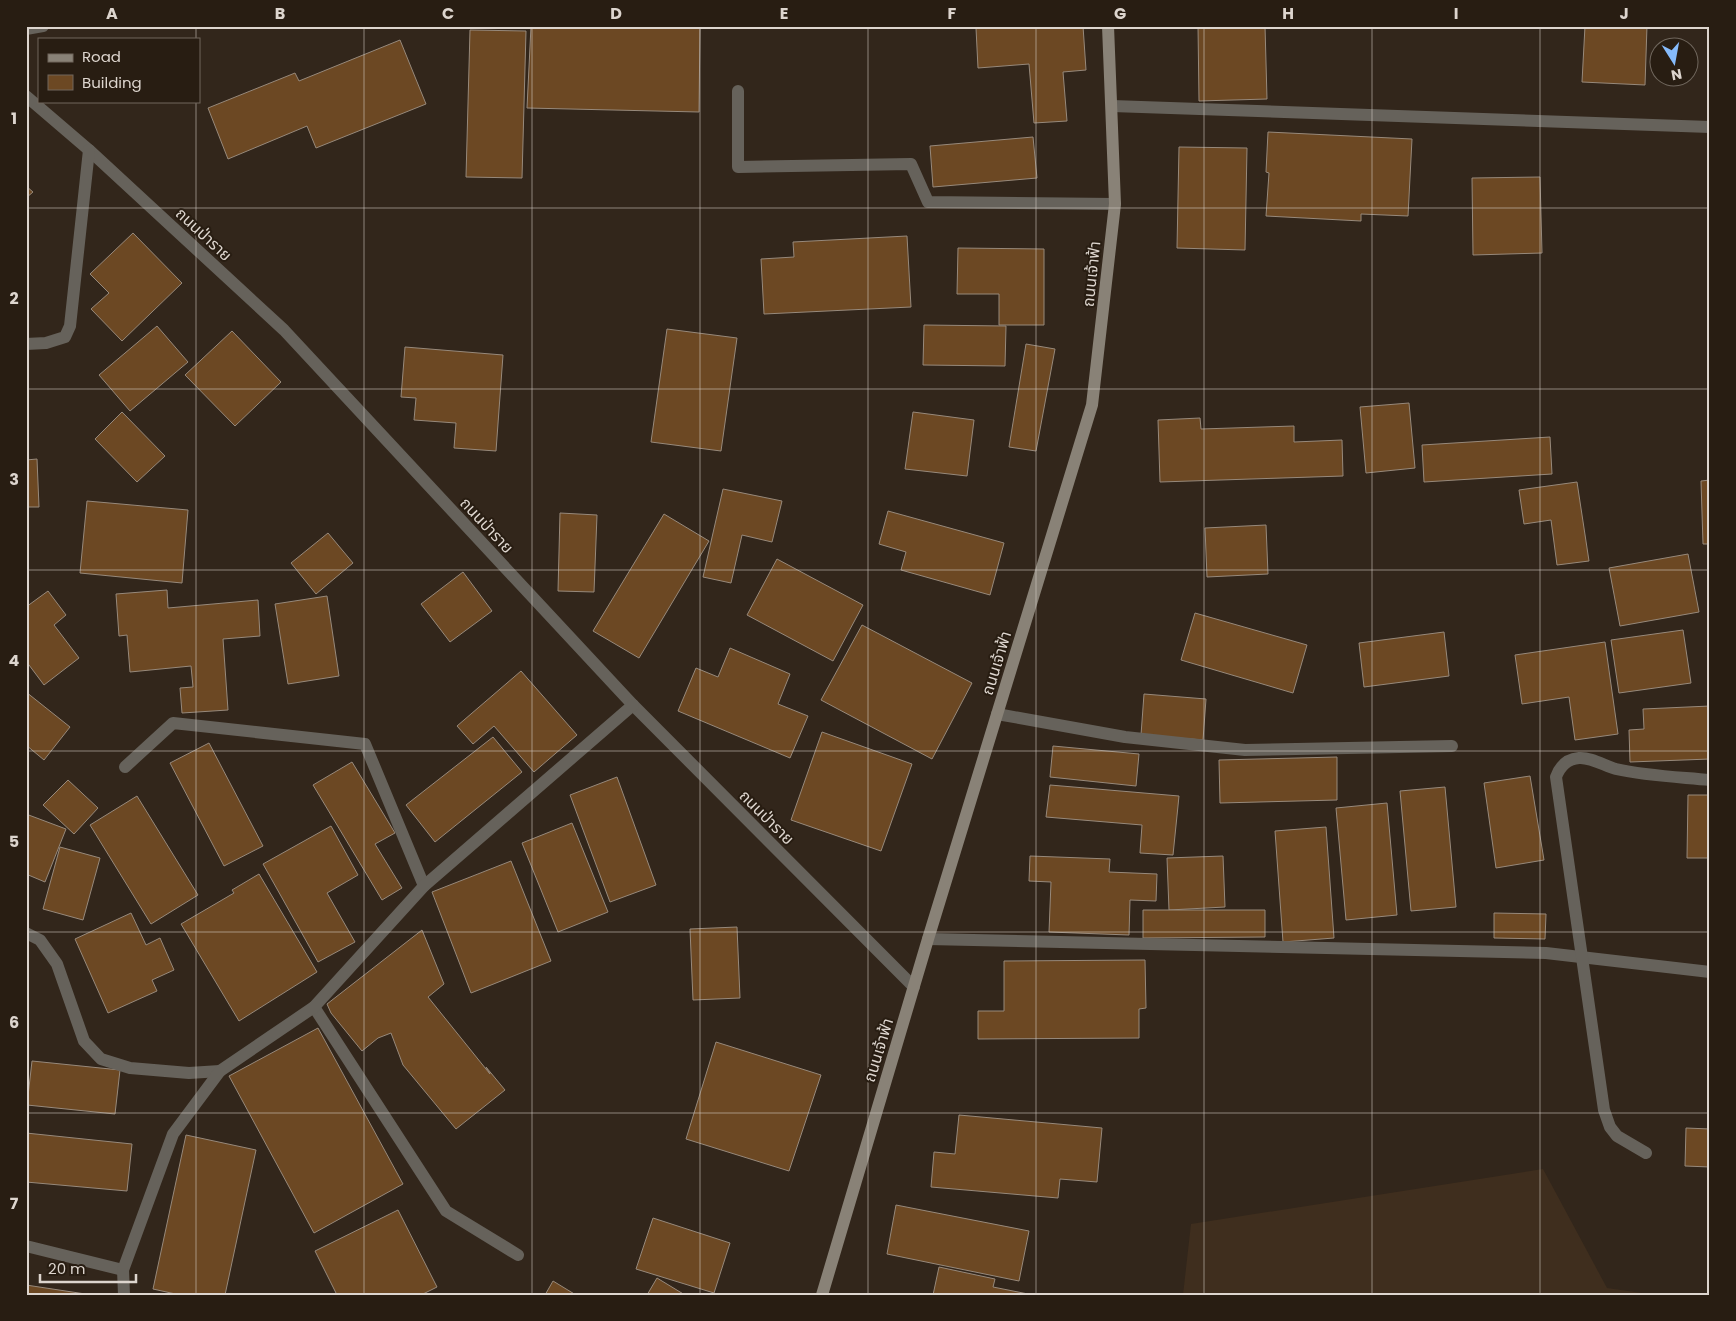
<svg xmlns="http://www.w3.org/2000/svg" width="1736" height="1321" font-family="Poppins,'Noto Sans Thai',sans-serif">
  <style>
    .built { fill: #3f2e1e }
    .building { fill: #6c4823; stroke: #97897b }
    .lines { fill: none; stroke-linecap: round; stroke-linejoin: round }
    .service { stroke: #66625b; stroke-width: 12 }
    .minor { stroke: #66625b; stroke-width: 12 }
    .secondary { stroke: #898277; stroke-width: 12 }
    .grid { fill: none; stroke: #ddd5ce; stroke-width: 1; stroke-opacity: 0.55 }
    .labels { text-anchor: middle; stroke-width: 4; stroke-linejoin: round; paint-order: stroke }
    .street-label { font-size: 16px; fill: #ddd5ce; stroke: #281d12 }
    .neatline { fill: none; stroke: #ddd5ce; stroke-width: 2 }
    .grid-label { font-size: 16px; text-anchor: middle; font-weight: bold; fill: #ddd5ce }
  </style>
  <rect width="100%" height="100%" fill="#32261b"/>
  <!-- built -->
  <polygon class="built" points="1543,1169 1607,1288 1656,1295 1183,1295 1191,1224"/>
  <!-- building -->
  <g class="building">
    <polygon points="531,26 700,26 699,112 527,108"/>
    <polygon points="1002,26 1083,26 1086,70 1063,72 1067,121 1034,123 1029,64 978,68 976,28"/>
    <polygon points="1198,26 1265,26 1267,99 1199,101"/>
    <polygon points="1585,26 1647,26 1645,85 1582,82"/>
    <polygon points="470,30 526,31 522,178 466,177"/>
    <polygon points="400,40 426,104 316,148 307,126 228,159 208,108 295,73 299,81"/>
    <polygon points="1268,132 1412,139 1408,216 1361,214 1361,221 1266,216 1269,173 1266,172"/>
    <polygon points="1033,137 1037,178 933,187 930,146"/>
    <polygon points="1179,147 1247,148 1245,250 1177,248"/>
    <polygon points="1540,177 1542,253 1473,255 1472,178"/>
    <polygon points="26,186 33,192 26,198"/>
    <polygon points="133,233 182,283 122,341 91,309 109,293 90,274"/>
    <polygon points="907,236 911,307 764,314 761,259 794,257 793,242"/>
    <polygon points="958,248 1044,249 1044,325 999,325 999,294 957,294"/>
    <polygon points="924,325 1006,326 1005,366 923,365"/>
    <polygon points="157,326 188,362 130,411 99,375"/>
    <polygon points="667,329 737,338 721,451 651,442"/>
    <polygon points="232,331 281,382 235,426 185,375"/>
    <polygon points="1026,344 1055,349 1036,451 1009,447"/>
    <polygon points="405,347 503,355 496,451 454,448 456,423 414,420 416,398 401,397"/>
    <polygon points="1409,403 1415,468 1366,473 1360,407"/>
    <polygon points="122,412 165,456 137,482 95,439"/>
    <polygon points="913,412 974,420 967,476 905,469"/>
    <polygon points="1200,418 1201,429 1294,426 1294,442 1342,440 1343,476 1160,482 1158,420"/>
    <polygon points="1550,437 1552,474 1424,482 1422,445"/>
    <polygon points="37,459 39,507 26,507 26,460"/>
    <polygon points="1710,480 1710,544 1703,544 1701,481"/>
    <polygon points="1577,482 1589,561 1557,565 1551,520 1524,524 1519,490"/>
    <polygon points="723,489 782,501 772,542 742,535 731,583 703,577"/>
    <polygon points="87,501 188,510 182,583 80,573"/>
    <polygon points="888,511 1004,543 990,595 901,570 906,552 879,544"/>
    <polygon points="560,513 597,515 594,592 558,591"/>
    <polygon points="664,514 709,541 639,658 593,631"/>
    <polygon points="1266,525 1268,574 1207,577 1205,528"/>
    <polygon points="328,533 353,563 316,594 291,563"/>
    <polygon points="1688,554 1699,612 1620,626 1609,568"/>
    <polygon points="777,559 863,605 833,661 747,615"/>
    <polygon points="463,572 492,611 450,642 421,604"/>
    <polygon points="167,590 168,608 258,600 260,636 223,639 228,710 182,713 180,688 193,687 191,666 130,672 127,635 119,636 116,594"/>
    <polygon points="48,591 66,615 54,625 79,658 44,685 26,661 26,607"/>
    <polygon points="327,596 339,676 288,684 275,604"/>
    <polygon points="1195,613 1307,645 1293,693 1181,660"/>
    <polygon points="862,625 972,683 932,759 821,700"/>
    <polygon points="1683,630 1691,683 1619,693 1611,640"/>
    <polygon points="1444,632 1449,676 1364,687 1359,643"/>
    <polygon points="1605,642 1618,734 1575,740 1569,697 1522,704 1515,655"/>
    <polygon points="730,648 790,674 778,704 808,716 790,758 678,711 696,668 718,677"/>
    <polygon points="521,671 577,735 534,772 494,726 473,744 457,726"/>
    <polygon points="26,692 70,727 44,760 26,745"/>
    <polygon points="1144,694 1206,699 1203,740 1141,735"/>
    <polygon points="1710,706 1710,759 1630,762 1629,730 1644,729 1643,709"/>
    <polygon points="822,732 912,764 881,851 791,820"/>
    <polygon points="493,737 522,772 435,842 406,805"/>
    <polygon points="209,743 263,846 224,866 170,763"/>
    <polygon points="1053,746 1139,754 1136,786 1050,777"/>
    <polygon points="1337,757 1337,800 1220,803 1219,760"/>
    <polygon points="352,762 395,833 375,844 402,888 382,900 313,785"/>
    <polygon points="1530,776 1544,860 1496,868 1484,783"/>
    <polygon points="617,777 656,885 610,902 570,795"/>
    <polygon points="68,780 98,808 74,834 43,805"/>
    <polygon points="1050,785 1179,796 1173,855 1140,853 1142,825 1046,817"/>
    <polygon points="1445,787 1456,907 1411,911 1400,791"/>
    <polygon points="1688,795 1710,795 1710,858 1687,858"/>
    <polygon points="137,796 198,895 151,924 90,825"/>
    <polygon points="1387,803 1397,915 1346,920 1336,808"/>
    <polygon points="26,814 66,829 45,882 26,874"/>
    <polygon points="572,823 608,912 558,932 522,843"/>
    <polygon points="331,826 358,875 327,893 355,942 318,962 263,864"/>
    <polygon points="1326,827 1334,938 1283,942 1275,831"/>
    <polygon points="60,847 100,858 83,920 43,909"/>
    <polygon points="1030,856 1110,859 1109,872 1157,874 1156,901 1130,900 1129,935 1049,932 1051,882 1029,881"/>
    <polygon points="1223,856 1225,907 1169,910 1167,858"/>
    <polygon points="511,861 551,961 471,993 432,892"/>
    <polygon points="259,874 317,972 239,1021 181,924 234,893 232,890"/>
    <polygon points="1143,910 1265,910 1265,937 1143,938"/>
    <polygon points="131,913 146,945 160,938 174,970 152,980 157,991 108,1013 75,939"/>
    <polygon points="1494,913 1546,914 1545,939 1494,938"/>
    <polygon points="737,927 740,998 693,1000 690,929"/>
    <polygon points="422,930 444,984 428,997 490,1074 486,1067 505,1090 456,1129 403,1065 391,1033 378,1038 362,1051 331,1013 327,1004"/>
    <polygon points="1145,960 1146,1008 1139,1009 1139,1038 978,1039 978,1011 1004,1011 1004,961"/>
    <polygon points="318,1028 403,1184 314,1233 229,1076"/>
    <polygon points="716,1042 821,1075 789,1171 686,1139"/>
    <polygon points="32,1061 120,1070 115,1114 27,1105"/>
    <polygon points="959,1115 1102,1128 1097,1182 1060,1179 1058,1198 931,1187 934,1152 955,1154"/>
    <polygon points="1686,1128 1710,1129 1710,1167 1685,1166"/>
    <polygon points="26,1133 132,1144 127,1191 26,1182"/>
    <polygon points="186,1135 256,1150 225,1295 180,1295 153,1289"/>
    <polygon points="896,1205 1029,1231 1019,1281 887,1254"/>
    <polygon points="398,1210 437,1287 421,1295 337,1295 315,1251"/>
    <polygon points="653,1218 730,1243 714,1293 636,1269"/>
    <polygon points="939,1267 995,1279 993,1287 1033,1295 933,1295"/>
    <polygon points="657,1278 685,1295 647,1295"/>
    <polygon points="553,1281 576,1295 545,1295"/>
    <polygon points="26,1285 92,1295 26,1295"/>
  </g>
  <g class="lines">
    <!-- service -->
    <g class="service">
      <polyline points="26,29 43,26"/>
      <polyline points="314,1007 446,1211 518,1255"/>
    </g>
    <!-- minor -->
    <g class="minor">
      <polyline points="738,91 738,167 911,164 928,202 1115,204"/>
      <polyline points="26,96 89,150 284,330 633,705 914,987"/>
      <polyline points="1112,106 1710,127"/>
      <polyline points="26,344 46,343 65,337 70,326 89,150"/>
      <polyline points="997,714 1125,737 1245,750 1452,746"/>
      <polyline points="125,767 173,723 365,744 424,886"/>
      <polyline points="26,933 40,940 57,964 84,1041 101,1059 130,1068 189,1073 220,1071"/>
      <polyline points="928,939 1546,953 1710,972"/>
      <path d="M1646,1153L1617,1136L1610,1127L1604,1110L1556,777C1560,766 1567,759 1579,758C1591,757 1605,766 1616,769C1647,776 1679,777 1710,780"/>
      <polyline points="26,1246 123,1270"/>
      <polyline points="124,1295 123,1270 173,1134 220,1071 314,1007 424,886 633,705"/>
    </g>
    <!-- secondary -->
    <polyline class="secondary" points="822,1295 928,939 1092,405 1115,204 1108,26"/>
  </g>
  <!-- grid -->
  <path class="grid" d="M196,26V39M364,26V1295M532,26V1295M700,26V1295M868,26V1295M1036,26V1295M1204,26V1295M1372,26V1295M1540,26V1295M196,101V1295M26,208H1710M26,389H1710M26,570H1710M26,751H1710M26,932H1710M26,1113H1710"/>
  <g class="labels">
    <!-- street labels -->
    <g class="street-label">
      <text transform="translate(204 234) rotate(43)" y="6">ถนนป่าราย</text>
      <text transform="translate(1091 274) rotate(-84)" y="6">ถนนเจ้าฟ้า</text>
      <text transform="translate(487 525) rotate(47)" y="6">ถนนป่าราย</text>
      <text transform="translate(996 663) rotate(-73)" y="6">ถนนเจ้าฟ้า</text>
      <text transform="translate(767 817) rotate(45)" y="6">ถนนป่าราย</text>
      <text transform="translate(878 1050) rotate(-73)" y="6">ถนนเจ้าฟ้า</text>
    </g>
  </g>
  <!-- border -->
  <rect width="1736" height="1321" fill="none" stroke="#281d12" stroke-width="55"/>
  <!-- legend -->
  <rect x="38" y="38" width="162" height="65" fill="#281d12" stroke="#70675d"/>
  <rect x="48" y="54" width="25" height="8" fill="#898277" stroke="#70675d"/>
  <text x="82" y="62" font-size="15" fill="#ddd5ce">Road</text>
  <rect x="48" y="75" width="25" height="15" fill="#6c4823" stroke="#70675d"/>
  <text x="82" y="88" font-size="15" fill="#ddd5ce">Building</text>
  <!-- north arrow -->
  <g transform="translate(1674 62) rotate(169)"><circle r="24" fill="#281d12" stroke="#70675d"/>
  <path d="M0-4L9 19L0 12L-9 19Z" fill="#86bbfb"/>
  <text y="-8" font-size="14" font-weight="bold" text-anchor="middle" fill="#ddd5ce">N</text>
  </g>
  <!-- scale -->
  <path d="M40 1274v8h96v-8" fill="none" stroke="#ddd5ce" stroke-width="2.5"/>
  <text x="48" y="1274" font-size="15" fill="#ddd5ce" stroke="#281d12" stroke-width="4" paint-order="stroke">20 m</text>
  <rect x="28" y="28" width="1680" height="1266" class="neatline"/>
  <g class="grid-label">
    <text x="112" y="19">A</text>
    <text x="280" y="19">B</text>
    <text x="448" y="19">C</text>
    <text x="616" y="19">D</text>
    <text x="784" y="19">E</text>
    <text x="952" y="19">F</text>
    <text x="1120" y="19">G</text>
    <text x="1288" y="19">H</text>
    <text x="1456" y="19">I</text>
    <text x="1624" y="19">J</text>
    <text x="14" y="124">1</text>
    <text x="14" y="304">2</text>
    <text x="14" y="485">3</text>
    <text x="14" y="666">4</text>
    <text x="14" y="847">5</text>
    <text x="14" y="1028">6</text>
    <text x="14" y="1209">7</text>
  </g>
</svg>
